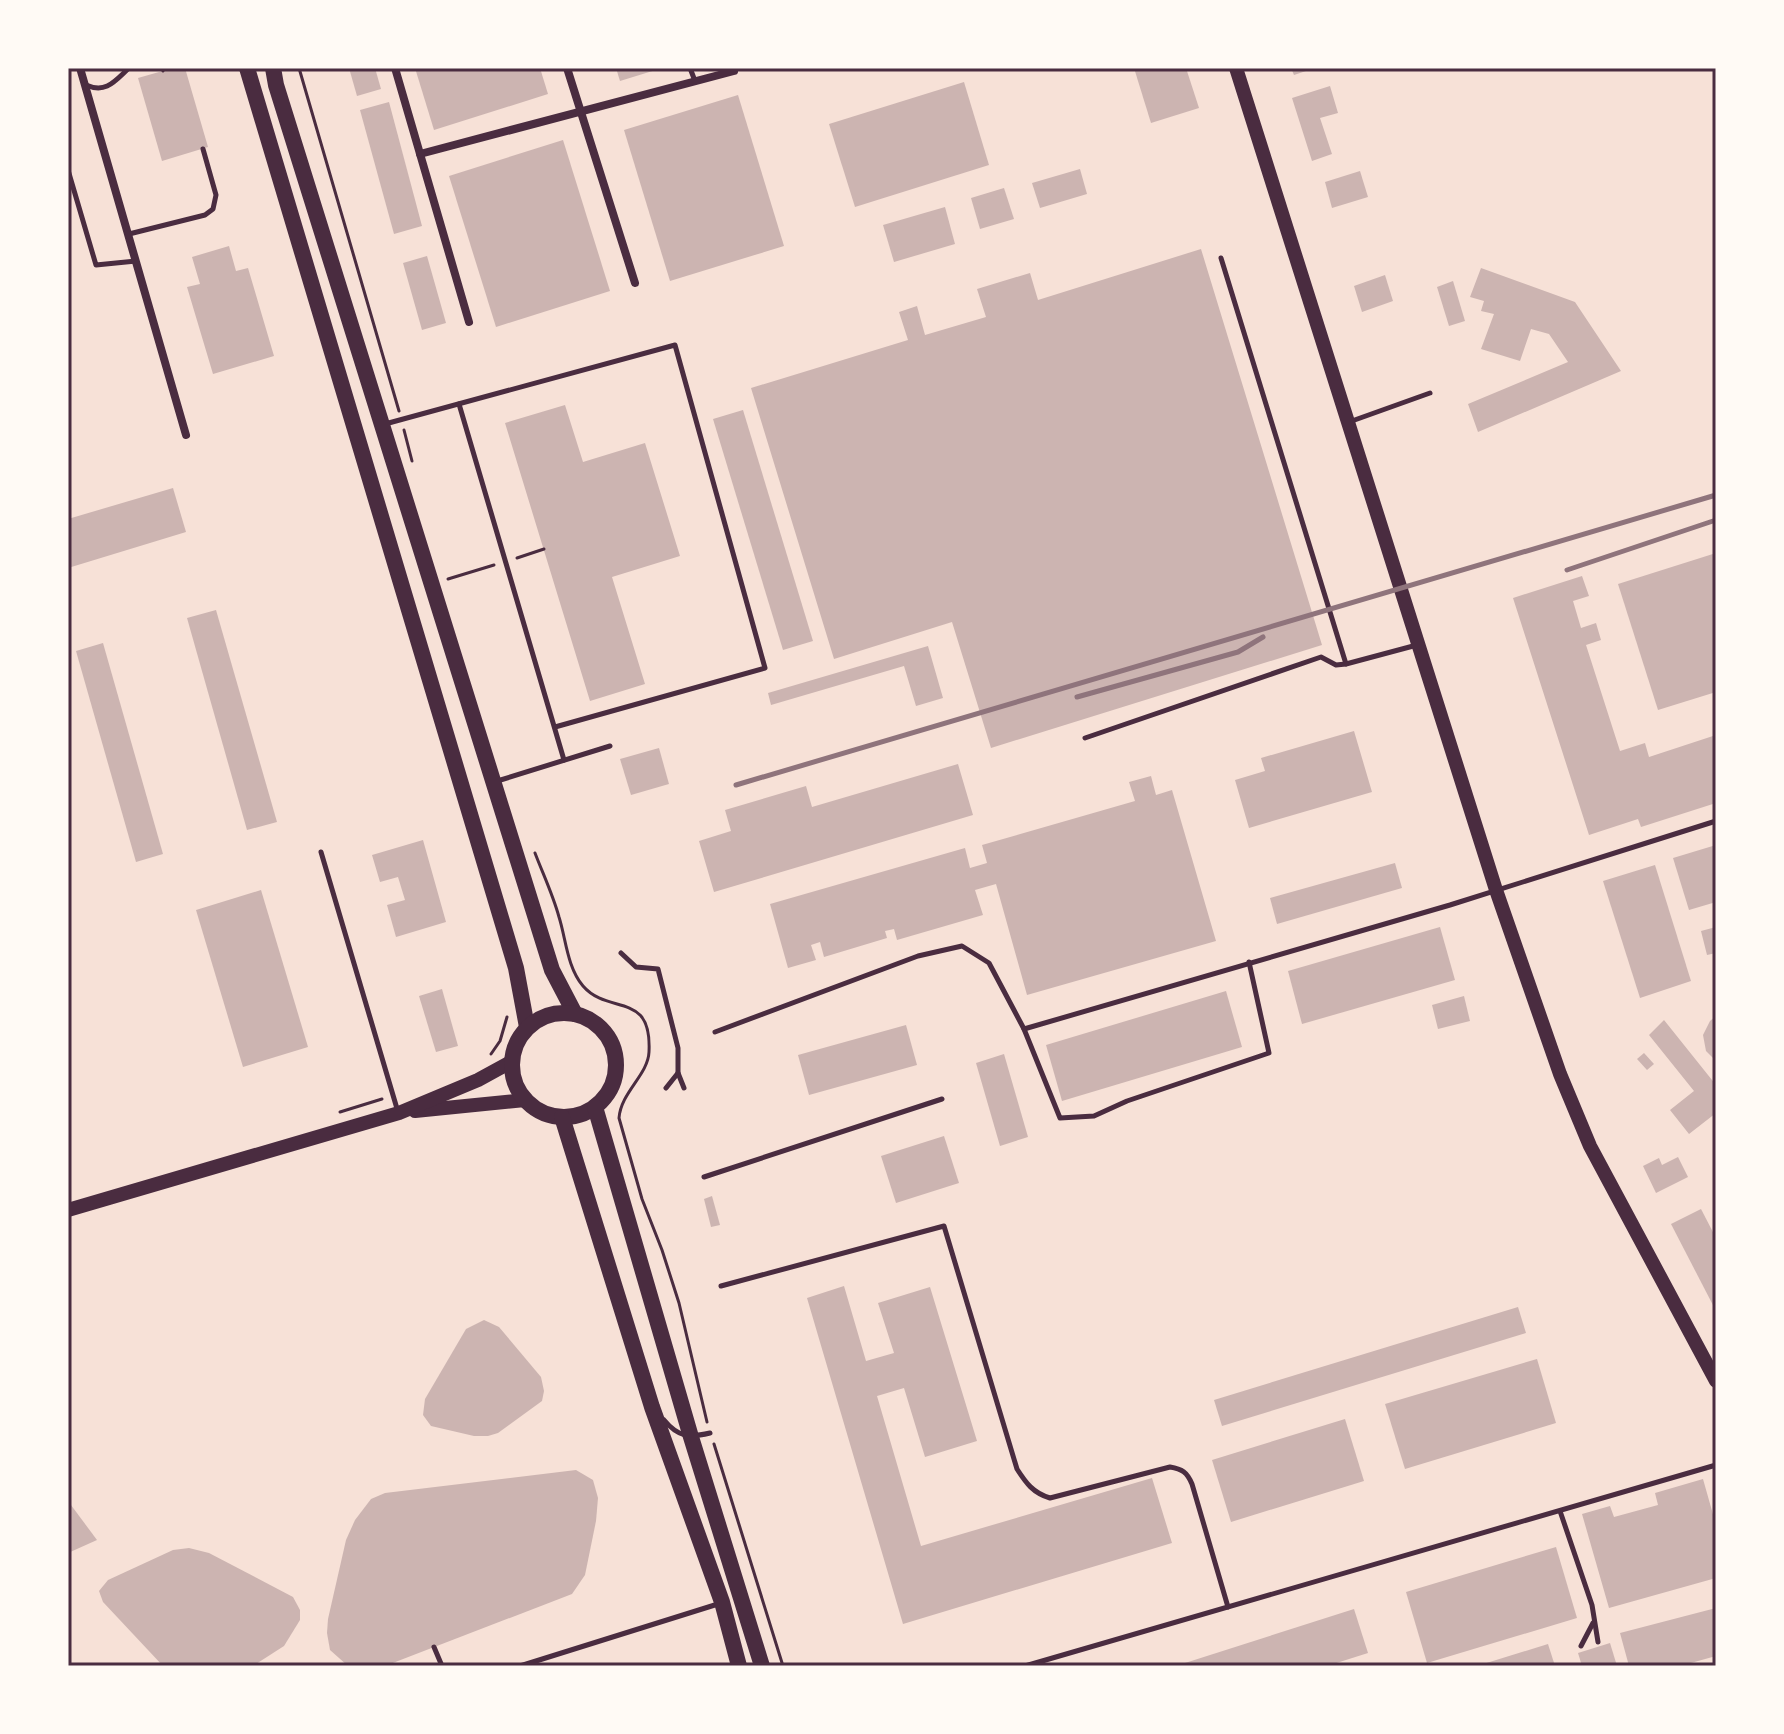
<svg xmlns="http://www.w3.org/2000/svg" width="1784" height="1734" font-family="'Playfair Display',serif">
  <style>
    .building { fill: #ccb4b1 }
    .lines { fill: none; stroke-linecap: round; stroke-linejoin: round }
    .path { stroke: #4a2c40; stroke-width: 3 }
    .service { stroke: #4a2c40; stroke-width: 5 }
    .minor { stroke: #4a2c40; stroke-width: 8 }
    .tertiary { stroke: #4a2c40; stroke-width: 14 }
    .primary { stroke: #4a2c40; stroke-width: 16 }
    .rail { stroke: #8f747c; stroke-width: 5 }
    .neatline { fill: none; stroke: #4a2c40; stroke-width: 3 }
  </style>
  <rect width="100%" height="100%" fill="#f7e1d7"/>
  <!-- building -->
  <g class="building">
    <polygon points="173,68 185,68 208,147 162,161 138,78"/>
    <polygon points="349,68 375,68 381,89 357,96"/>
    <polygon points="415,68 540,68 548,94 434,130"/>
    <polygon points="616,68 659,68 659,69 620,81"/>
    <polygon points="1134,68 1186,68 1199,108 1151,123"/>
    <polygon points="1291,68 1312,68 1312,69 1294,75"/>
    <polygon points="964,82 989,165 855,207 829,124"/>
    <polygon points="1330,86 1338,113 1320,118 1332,154 1312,161 1292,98"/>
    <polygon points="738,95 784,246 670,281 624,130"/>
    <polygon points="389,102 422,226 394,234 360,110"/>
    <polygon points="563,140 610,291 496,327 449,176"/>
    <polygon points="1080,169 1087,194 1040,208 1032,183"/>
    <polygon points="1360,171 1368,197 1332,208 1325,182"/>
    <polygon points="1004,188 1014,219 980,229 971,198"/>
    <polygon points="945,207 955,244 894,262 883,225"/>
    <polygon points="229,246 236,271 248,268 274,356 213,374 187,287 200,284 192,257"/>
    <polygon points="1201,249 1322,645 991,748 952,622 834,659 751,388 908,340 899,312 917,306 925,335 986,317 977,289 1030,273 1038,300"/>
    <polygon points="427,256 446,323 422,330 403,263"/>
    <polygon points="1481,268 1575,302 1621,371 1478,432 1468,404 1568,362 1549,334 1531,329 1520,361 1481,349 1494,314 1481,311 1484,301 1470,297"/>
    <polygon points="1385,275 1393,301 1362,312 1354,286"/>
    <polygon points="1453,281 1465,321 1449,326 1437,287"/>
    <polygon points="565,405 583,462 645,443 680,556 612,577 645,684 590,701 505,423"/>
    <polygon points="743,410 813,641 783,650 713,419"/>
    <polygon points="173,488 186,532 68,568 68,519"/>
    <polygon points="1716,553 1716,692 1658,710 1618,584"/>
    <polygon points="1582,576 1589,596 1573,601 1581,628 1596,623 1601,640 1586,645 1620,751 1645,743 1649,757 1716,735 1716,803 1641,827 1638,819 1589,835 1513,598"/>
    <polygon points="216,610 277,822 247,830 187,618"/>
    <polygon points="103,643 163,854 136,862 76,651"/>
    <polygon points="928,646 943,698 916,706 904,666 771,705 768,693"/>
    <polygon points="1354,731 1372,792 1249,828 1235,780 1265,771 1261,758"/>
    <polygon points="659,748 669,784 631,795 620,759"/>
    <polygon points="958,764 973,815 714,892 699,841 731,831 725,810 806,786 812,807"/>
    <polygon points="1151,776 1156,795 1172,790 1216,941 1027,995 996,884 975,890 983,915 897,940 894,929 885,931 887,938 824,957 820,942 811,945 816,960 788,968 770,904 965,848 970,868 987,863 982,845 1135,801 1129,782"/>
    <polygon points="423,840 446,922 396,937 387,905 405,900 398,877 380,882 372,855"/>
    <polygon points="1716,845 1716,902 1689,910 1673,858"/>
    <polygon points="1395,863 1402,888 1277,924 1270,898"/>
    <polygon points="1655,865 1691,981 1640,998 1603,881"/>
    <polygon points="261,890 308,1047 243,1067 196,910"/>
    <polygon points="1440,927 1455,980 1302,1024 1288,971"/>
    <polygon points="1716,927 1716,953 1707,955 1701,931"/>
    <polygon points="442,989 458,1046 436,1052 419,996"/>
    <polygon points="1226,991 1242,1047 1062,1101 1046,1045"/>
    <polygon points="1464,996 1470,1021 1438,1029 1432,1005"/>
    <polygon points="1716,1016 1716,1061 1706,1051 1703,1035 1710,1021"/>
    <polygon points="1664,1020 1716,1085 1716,1113 1689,1134 1670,1110 1694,1091 1649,1035"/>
    <polygon points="906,1025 917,1065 809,1095 798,1055"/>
    <polygon points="1644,1053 1654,1064 1647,1070 1637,1059"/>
    <polygon points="1004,1054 1028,1137 1000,1146 976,1063"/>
    <polygon points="944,1136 959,1183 896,1203 881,1156"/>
    <polygon points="1678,1157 1688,1177 1656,1193 1643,1166 1659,1158 1662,1165"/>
    <polygon points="712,1196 720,1225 711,1227 704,1199"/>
    <polygon points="1701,1209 1716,1238 1716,1311 1671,1224"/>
    <polygon points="844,1286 866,1361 894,1353 878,1303 930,1287 977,1441 925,1457 904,1388 877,1396 921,1546 1152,1478 1172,1543 903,1624 807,1298"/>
    <polygon points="1518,1307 1526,1333 1222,1426 1214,1400"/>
    <polygon points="484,1320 499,1327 541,1377 544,1391 542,1401 498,1433 488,1436 474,1436 431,1426 423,1415 425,1399 466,1329"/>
    <polygon points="1537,1359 1556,1423 1405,1469 1385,1404"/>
    <polygon points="1345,1419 1364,1481 1231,1522 1212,1460"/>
    <polygon points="576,1470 593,1480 598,1498 596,1521 585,1575 572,1594 385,1666 348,1666 330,1650 327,1633 328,1619 346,1540 355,1520 371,1499 385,1493"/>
    <polygon points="1703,1479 1716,1525 1716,1578 1609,1608 1582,1514 1610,1506 1614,1517 1658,1505 1655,1493"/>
    <polygon points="68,1501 97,1540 68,1553"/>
    <polygon points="1556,1547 1577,1618 1427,1663 1406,1592"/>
    <polygon points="189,1548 209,1553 293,1597 300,1610 300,1620 284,1646 253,1666 163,1666 103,1602 99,1591 108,1580 173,1550"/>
    <polygon points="1716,1608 1716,1656 1680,1666 1629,1666 1620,1633"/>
    <polygon points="1354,1609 1368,1653 1327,1666 1186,1666 1185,1663"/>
    <polygon points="1610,1643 1617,1666 1582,1666 1578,1653"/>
    <polygon points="1548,1644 1555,1666 1480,1666 1480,1665"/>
  </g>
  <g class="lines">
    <!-- path -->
    <g class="path">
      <polyline points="162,68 163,71"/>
      <polyline points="299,68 399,411"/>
      <polyline points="404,430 412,461"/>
      <polyline points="517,558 544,549"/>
      <polyline points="448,579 494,565"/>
      <path d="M535,853C543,874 553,895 559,917C566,939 567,967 583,986C609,1016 652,990 649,1052C648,1075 621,1092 619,1118L642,1199L662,1250L679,1303L707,1422"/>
      <polyline points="491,1054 500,1041 507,1017"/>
      <polyline points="340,1112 382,1099"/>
      <polyline points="714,1444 783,1666"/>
    </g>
    <!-- service -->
    <g class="service">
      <polyline points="690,68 695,81"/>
      <path d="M86,85C106,94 115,81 129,68"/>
      <polyline points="68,170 96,265 136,261"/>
      <polyline points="129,234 205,215 213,209 216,195 203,149"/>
      <polyline points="1221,258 1346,664 1417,645"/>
      <polyline points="459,404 564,760"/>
      <polyline points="1349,422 1430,393"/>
      <polyline points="385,424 675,345 765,668 555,727"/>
      <polyline points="1085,738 1321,657 1336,665 1346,664"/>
      <polyline points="494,782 610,746"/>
      <polyline points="321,852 398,1112"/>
      <polyline points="621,953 636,967 658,969 678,1048 678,1073 666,1088"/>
      <polyline points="1024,1029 1450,905 1716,821"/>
      <polyline points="715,1032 918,956 962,946 989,963 1024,1029 1060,1118 1094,1116 1127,1101 1269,1053 1249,962"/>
      <polyline points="678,1073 684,1088"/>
      <polyline points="704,1177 942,1099"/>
      <path d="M721,1286L944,1226L1017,1469C1026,1483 1033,1493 1050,1498L1170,1467C1182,1469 1187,1472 1192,1484L1228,1607"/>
      <path d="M664,1420C678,1437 689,1438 710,1433"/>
      <polyline points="1560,1511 1592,1605 1598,1642"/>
      <polyline points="1581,1646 1593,1623"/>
      <polyline points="434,1647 442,1666"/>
      <polyline points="520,1666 718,1604"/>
      <polyline points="1025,1666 1716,1465"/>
    </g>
    <!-- minor -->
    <g class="minor">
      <polyline points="80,68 186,435"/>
      <polyline points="395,68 469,322"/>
      <polyline points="567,68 635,283"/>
      <polyline points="420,154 734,71"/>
    </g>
    <!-- tertiary -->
    <g class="tertiary">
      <polyline points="1236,68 1496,890 1560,1074 1590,1146 1716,1381"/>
      <polyline points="415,1111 525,1100"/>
      <polyline points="68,1210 399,1113 478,1080 511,1062"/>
    </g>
    <!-- primary -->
    <g class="primary">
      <polyline points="247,68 516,968 527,1027"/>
      <polyline points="273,68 276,85 552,970 575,1014"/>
      <circle cx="564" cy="1065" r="52"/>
      <polyline points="595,1107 691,1437 762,1666"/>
      <polyline points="562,1117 652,1407 722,1602 739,1666"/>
    </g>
    <!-- rail -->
    <g class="rail">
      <polyline points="1567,570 1716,520"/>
      <polyline points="1077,697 1238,652 1263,637"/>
      <polyline points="736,785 1716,495"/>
    </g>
  </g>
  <!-- border -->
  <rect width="1784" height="1734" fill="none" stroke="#fffaf5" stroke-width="140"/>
  <rect x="70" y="70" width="1644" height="1594" class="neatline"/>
</svg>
